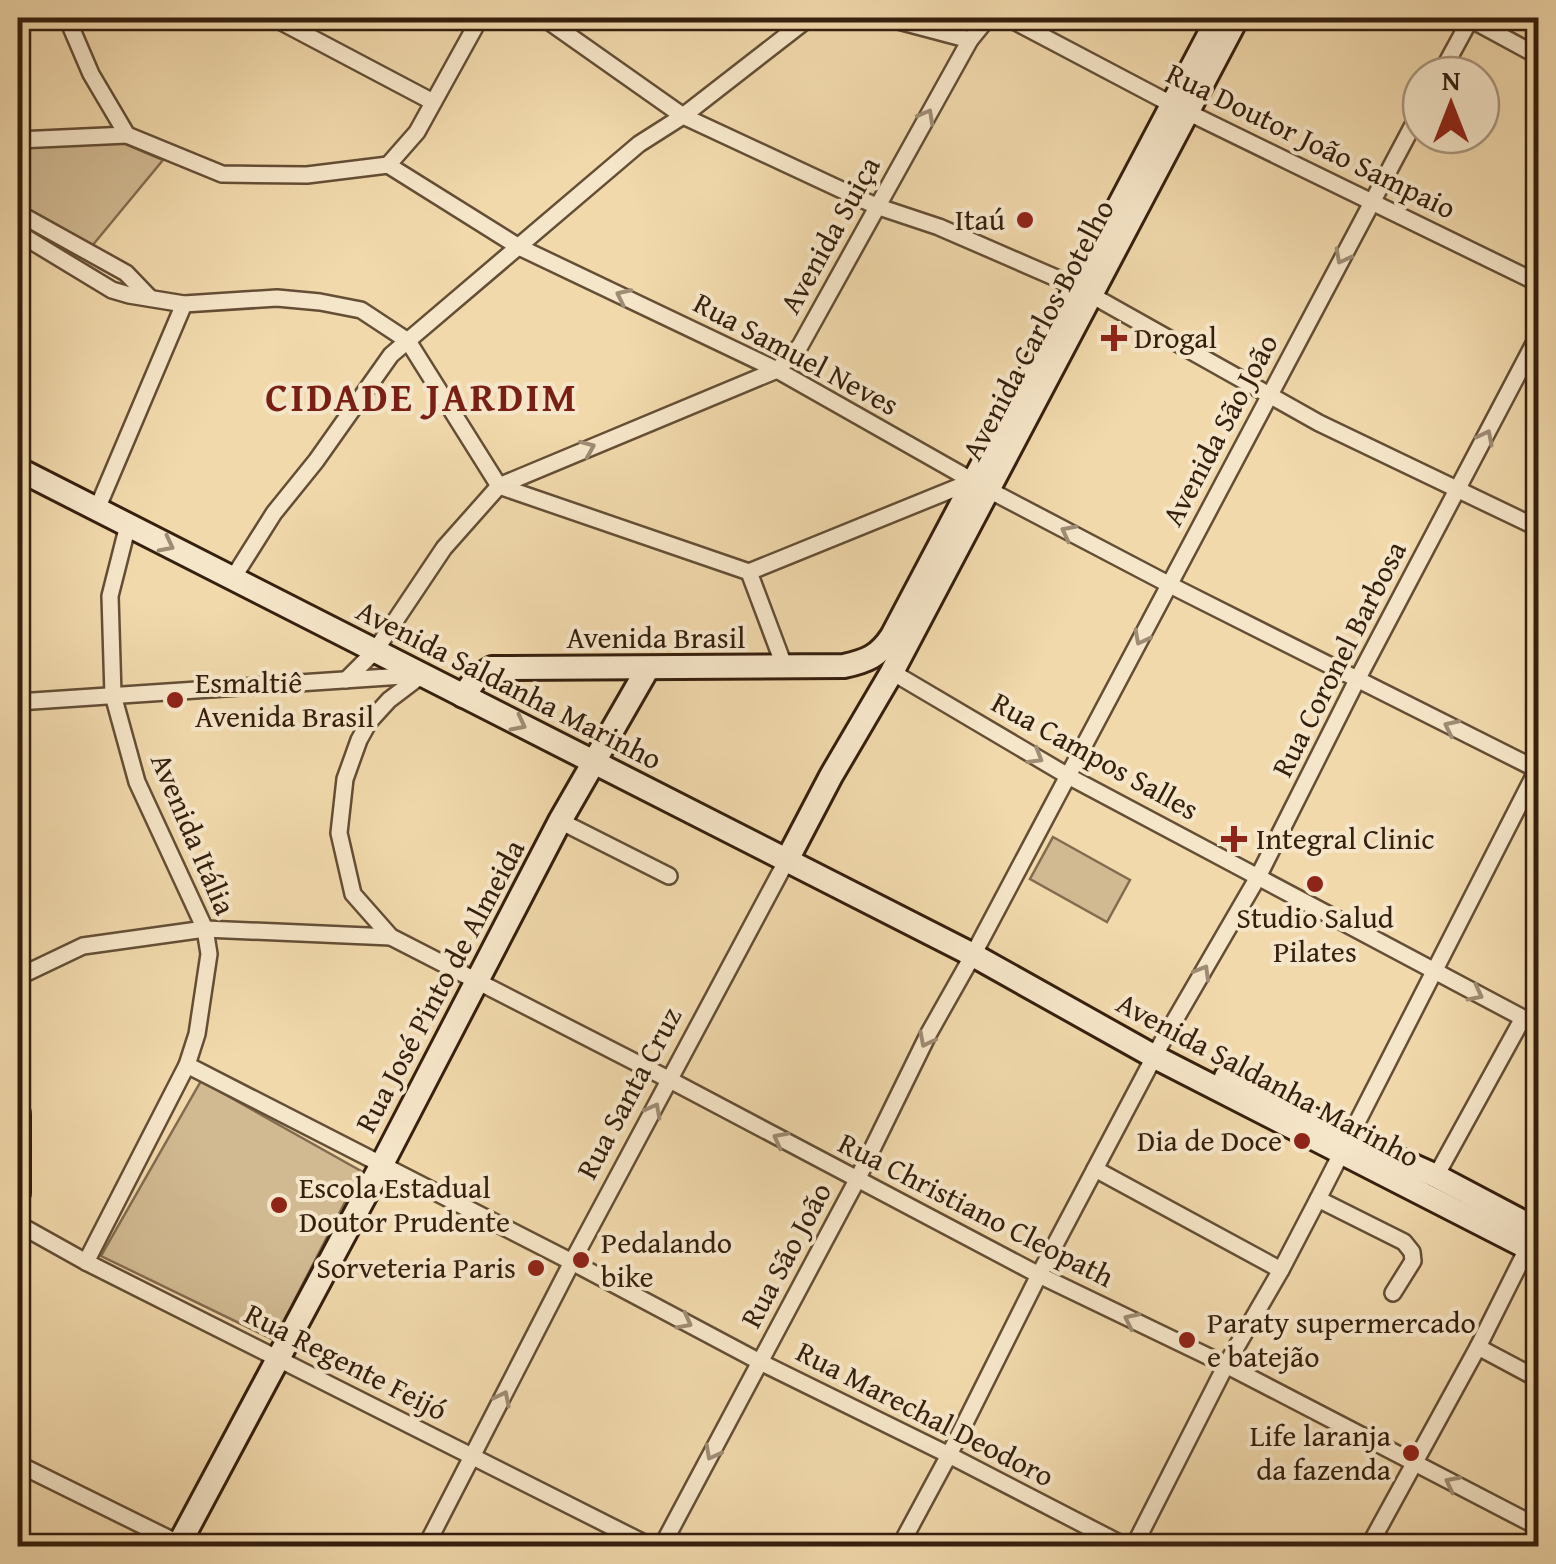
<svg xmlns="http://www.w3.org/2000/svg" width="1556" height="1564" font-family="'Gentium Book Plus',serif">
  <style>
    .green { fill: #d1b991; stroke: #836c4f; stroke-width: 2.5 }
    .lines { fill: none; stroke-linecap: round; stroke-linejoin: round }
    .street-casing { stroke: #644e35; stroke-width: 20 }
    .secondary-casing { stroke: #351f0d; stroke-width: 28 }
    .street { stroke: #f6e6c9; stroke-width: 15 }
    .secondary { stroke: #f6e6c9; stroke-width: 22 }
    .oneway { stroke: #9f8c74 }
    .poi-dot { fill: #8f2418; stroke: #f6e6c9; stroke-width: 4 }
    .labels { text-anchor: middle; stroke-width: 8; stroke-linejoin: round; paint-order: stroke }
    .street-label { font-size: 30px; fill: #351f0d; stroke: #f6e6c9 }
    .poi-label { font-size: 30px; fill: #351f0d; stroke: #f6e6c9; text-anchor: start }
    .district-label { font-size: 40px; font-weight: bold; letter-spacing: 2.5px; fill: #7a1f14; stroke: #f6e6c9 }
  </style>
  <rect width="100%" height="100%" fill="#f1d9ac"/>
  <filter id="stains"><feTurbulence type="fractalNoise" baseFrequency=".002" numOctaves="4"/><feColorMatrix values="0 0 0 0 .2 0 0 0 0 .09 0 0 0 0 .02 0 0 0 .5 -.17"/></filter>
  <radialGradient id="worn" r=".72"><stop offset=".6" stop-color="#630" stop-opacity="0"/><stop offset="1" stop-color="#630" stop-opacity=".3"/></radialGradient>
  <!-- green -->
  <g class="green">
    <polygon points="123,143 163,160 92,246 18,204 18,147"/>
    <polygon points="1053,837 1130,880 1107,922 1030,879"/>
    <polygon points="201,1081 361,1171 274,1340 101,1256"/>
  </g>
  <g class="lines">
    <!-- street casing -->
    <g class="street-casing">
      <g id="street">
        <polyline points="67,18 91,74 127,135 222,174 307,175 388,165 519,247 777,370 987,489 1170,585 1538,770"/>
        <polyline points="274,18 433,102"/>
        <polyline points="544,18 683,116 876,206 939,227 1077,287 1319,423 1538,528"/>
        <polyline points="887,18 970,40"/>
        <polyline points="1008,18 1171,104 1538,283"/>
        <polyline points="1468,18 1538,56"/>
        <polyline points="1440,75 1471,18"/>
        <polyline points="18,140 127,135"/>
        <polyline points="388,165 417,132 480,18"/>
        <polyline points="18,213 126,273 150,298"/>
        <polyline points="18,233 112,290 129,295 184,304 277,298 320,302 361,310 408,341 499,486 749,572 785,668"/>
        <polyline points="97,509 184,304"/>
        <polyline points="749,572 973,481"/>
        <polyline points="233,578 274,513 316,461 391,355 639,144 683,116 809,18"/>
        <polyline points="892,672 1068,776 1538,1026"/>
        <polyline points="422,675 389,700 369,722 359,740 345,779 339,833 353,894 391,937 670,1080 1039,1275 1226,1365 1538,1527"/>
        <polyline points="346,680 375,651 444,548 499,486 777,370 800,346 970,40 988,18"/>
        <polyline points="18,702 418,675"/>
        <polyline points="560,821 669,876"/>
        <polyline points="18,977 83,946 205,929 391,937"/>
        <polyline points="187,1065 572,1262 760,1362 949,1455 1125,1546"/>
        <polyline points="1095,1169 1281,1270"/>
        <polyline points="1436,1176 1523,1018"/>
        <polyline points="1318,1199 1404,1242 1412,1252 1413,1261 1393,1293"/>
        <polyline points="18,1224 86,1262 650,1546"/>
        <polyline points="86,1262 187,1065 197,1034 209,954 205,929 137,782 113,695 110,596 128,525"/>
        <polyline points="1478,1347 1538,1379"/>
        <polyline points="18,1464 184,1546"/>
        <polyline points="426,1546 572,1262 787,860"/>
        <polyline points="662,1546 857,1180 929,1033 973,955 1421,110"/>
        <polyline points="900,1546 949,1455 1039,1275 1161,1044 1258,877 1357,680 1538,336"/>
        <polyline points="1134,1546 1226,1365 1281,1270 1318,1199 1538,768"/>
        <polyline points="1369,1546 1478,1347 1531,1241"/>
      </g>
    </g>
    <!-- secondary casing -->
    <g class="secondary-casing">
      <g id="secondary">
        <polyline points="18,469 973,955 1155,1057 1538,1253"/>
        <path d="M463,696L477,677L492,668L844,666C867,661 879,656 892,636L1218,18"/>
        <polyline points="787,860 831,776 892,672 1237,18"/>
        <polyline points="1226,1077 1349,1137 1436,1176 1538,1230"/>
        <polyline points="18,1114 18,1193"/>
        <polyline points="178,1546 381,1166 560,821 648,668"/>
      </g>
    </g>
    <!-- street -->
    <use href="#street" class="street"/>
    <!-- secondary -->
    <use href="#secondary" class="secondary"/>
  </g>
  <!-- one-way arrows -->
  <defs><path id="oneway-chevron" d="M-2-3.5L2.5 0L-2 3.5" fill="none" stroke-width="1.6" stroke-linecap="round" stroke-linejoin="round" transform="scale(2.5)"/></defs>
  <g class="oneway">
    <use href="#oneway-chevron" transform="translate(927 116) rotate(-61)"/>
    <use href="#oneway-chevron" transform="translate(1342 257) rotate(118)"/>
    <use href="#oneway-chevron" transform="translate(623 296) rotate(-154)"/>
    <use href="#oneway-chevron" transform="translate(1486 437) rotate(-63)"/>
    <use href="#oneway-chevron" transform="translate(588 448) rotate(-23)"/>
    <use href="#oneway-chevron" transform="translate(1068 532) rotate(-153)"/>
    <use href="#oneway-chevron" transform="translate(167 545) rotate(27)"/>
    <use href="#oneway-chevron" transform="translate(1141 638) rotate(118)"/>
    <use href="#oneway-chevron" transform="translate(519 724) rotate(27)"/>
    <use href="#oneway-chevron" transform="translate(1451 727) rotate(-154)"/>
    <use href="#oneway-chevron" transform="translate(1036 757) rotate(31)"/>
    <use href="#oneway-chevron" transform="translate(1203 972) rotate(-60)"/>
    <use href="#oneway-chevron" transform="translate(1476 994) rotate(27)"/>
    <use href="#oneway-chevron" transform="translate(926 1040) rotate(117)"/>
    <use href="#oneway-chevron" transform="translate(654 1110) rotate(-62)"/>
    <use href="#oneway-chevron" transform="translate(780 1139) rotate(-152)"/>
    <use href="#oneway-chevron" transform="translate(1131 1320) rotate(-154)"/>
    <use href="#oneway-chevron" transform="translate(685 1322) rotate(28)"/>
    <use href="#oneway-chevron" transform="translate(503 1398) rotate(-63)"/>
    <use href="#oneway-chevron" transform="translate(712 1453) rotate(118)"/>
    <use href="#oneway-chevron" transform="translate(1452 1483) rotate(-153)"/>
  </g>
  <!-- markers -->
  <g class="poi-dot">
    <circle cx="1025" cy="220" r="10"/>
    <path d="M1109 323h10v10h10v10h-10v10h-10v-10h-10v-10h10z"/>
    <circle cx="175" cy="700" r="10"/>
    <path d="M1229 824h10v10h10v10h-10v10h-10v-10h-10v-10h10z"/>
    <circle cx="1315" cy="884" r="10"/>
    <circle cx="1302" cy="1141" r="10"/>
    <circle cx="279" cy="1205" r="10"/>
    <circle cx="581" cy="1260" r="10"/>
    <circle cx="536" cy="1268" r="10"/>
    <circle cx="1187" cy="1340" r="10"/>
    <circle cx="1411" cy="1453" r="10"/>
  </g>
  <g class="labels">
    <!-- street labels -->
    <g class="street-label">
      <text transform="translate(1311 141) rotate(26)" y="10">Rua Doutor João Sampaio</text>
      <text transform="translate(830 235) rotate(-61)" y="10">Avenida Suiça</text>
      <text transform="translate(1038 330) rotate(-62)" y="10">Avenida Carlos Botelho</text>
      <text transform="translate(796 354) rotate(28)" y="10">Rua Samuel Neves</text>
      <text transform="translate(1220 430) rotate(-62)" y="10">Avenida São João</text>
      <text x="656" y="648">Avenida Brasil</text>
      <text transform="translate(1339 659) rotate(-63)" y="10">Rua Coronel Barbosa</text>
      <text transform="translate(509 685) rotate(27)" y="10">Avenida Saldanha Marinho</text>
      <text transform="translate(1095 756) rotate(29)" y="10">Rua Campos Salles</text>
      <text transform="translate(193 834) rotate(67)" y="10">Avenida Itália</text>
      <text transform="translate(440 986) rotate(-62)" y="10">Rua José Pinto de Almeida</text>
      <text transform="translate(1268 1080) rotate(28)" y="10">Avenida Saldanha Marinho</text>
      <text transform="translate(629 1093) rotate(-62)" y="10">Rua Santa Cruz</text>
      <text transform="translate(976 1210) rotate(27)" y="10">Rua Christiano Cleopath</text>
      <text transform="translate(786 1255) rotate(-62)" y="10">Rua São João</text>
      <text transform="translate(346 1362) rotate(27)" y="10">Rua Regente Feijó</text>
      <text transform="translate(925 1414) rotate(27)" y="10">Rua Marechal Deodoro</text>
    </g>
    <!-- poi labels -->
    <g class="poi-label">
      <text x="1005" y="230" text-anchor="end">Itaú</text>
      <text x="1134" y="348">Drogal</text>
      <text x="195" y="693">Esmaltiê<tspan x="195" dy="34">Avenida Brasil</tspan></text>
      <text x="1256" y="849">Integral Clinic</text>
      <text x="1315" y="928" text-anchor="middle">Studio Salud<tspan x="1315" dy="34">Pilates</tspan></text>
      <text x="1282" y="1151" text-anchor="end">Dia de Doce</text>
      <text x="299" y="1198">Escola Estadual<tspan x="299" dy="34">Doutor Prudente</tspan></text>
      <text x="601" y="1253">Pedalando<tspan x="601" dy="34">bike</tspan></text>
      <text x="516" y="1278" text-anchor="end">Sorveteria Paris</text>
      <text x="1207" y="1333">Paraty supermercado<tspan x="1207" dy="34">e batejão</tspan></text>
      <text x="1391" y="1446" text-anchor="end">Life laranja<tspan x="1391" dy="34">da fazenda</tspan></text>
    </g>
    <!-- district labels -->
    <g class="district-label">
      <text x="422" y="411">CIDADE JARDIM</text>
    </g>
  </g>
  <!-- margin -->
  <rect width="1556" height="1564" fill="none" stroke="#f1d9ac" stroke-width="60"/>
  <rect x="20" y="20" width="1516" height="1524" fill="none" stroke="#351f0d" stroke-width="5"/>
  <rect x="30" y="30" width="1496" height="1504" fill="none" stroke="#351f0d" stroke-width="2.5"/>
  <!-- north arrow -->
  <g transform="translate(1451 105)"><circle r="48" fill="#f6e6c9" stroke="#a9967e" stroke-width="2.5"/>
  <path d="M0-8L18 38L0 25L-18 38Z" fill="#8f2418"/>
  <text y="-15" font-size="28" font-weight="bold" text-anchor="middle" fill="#351f0d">N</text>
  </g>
  <rect width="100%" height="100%" filter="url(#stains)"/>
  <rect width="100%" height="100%" fill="url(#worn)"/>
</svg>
